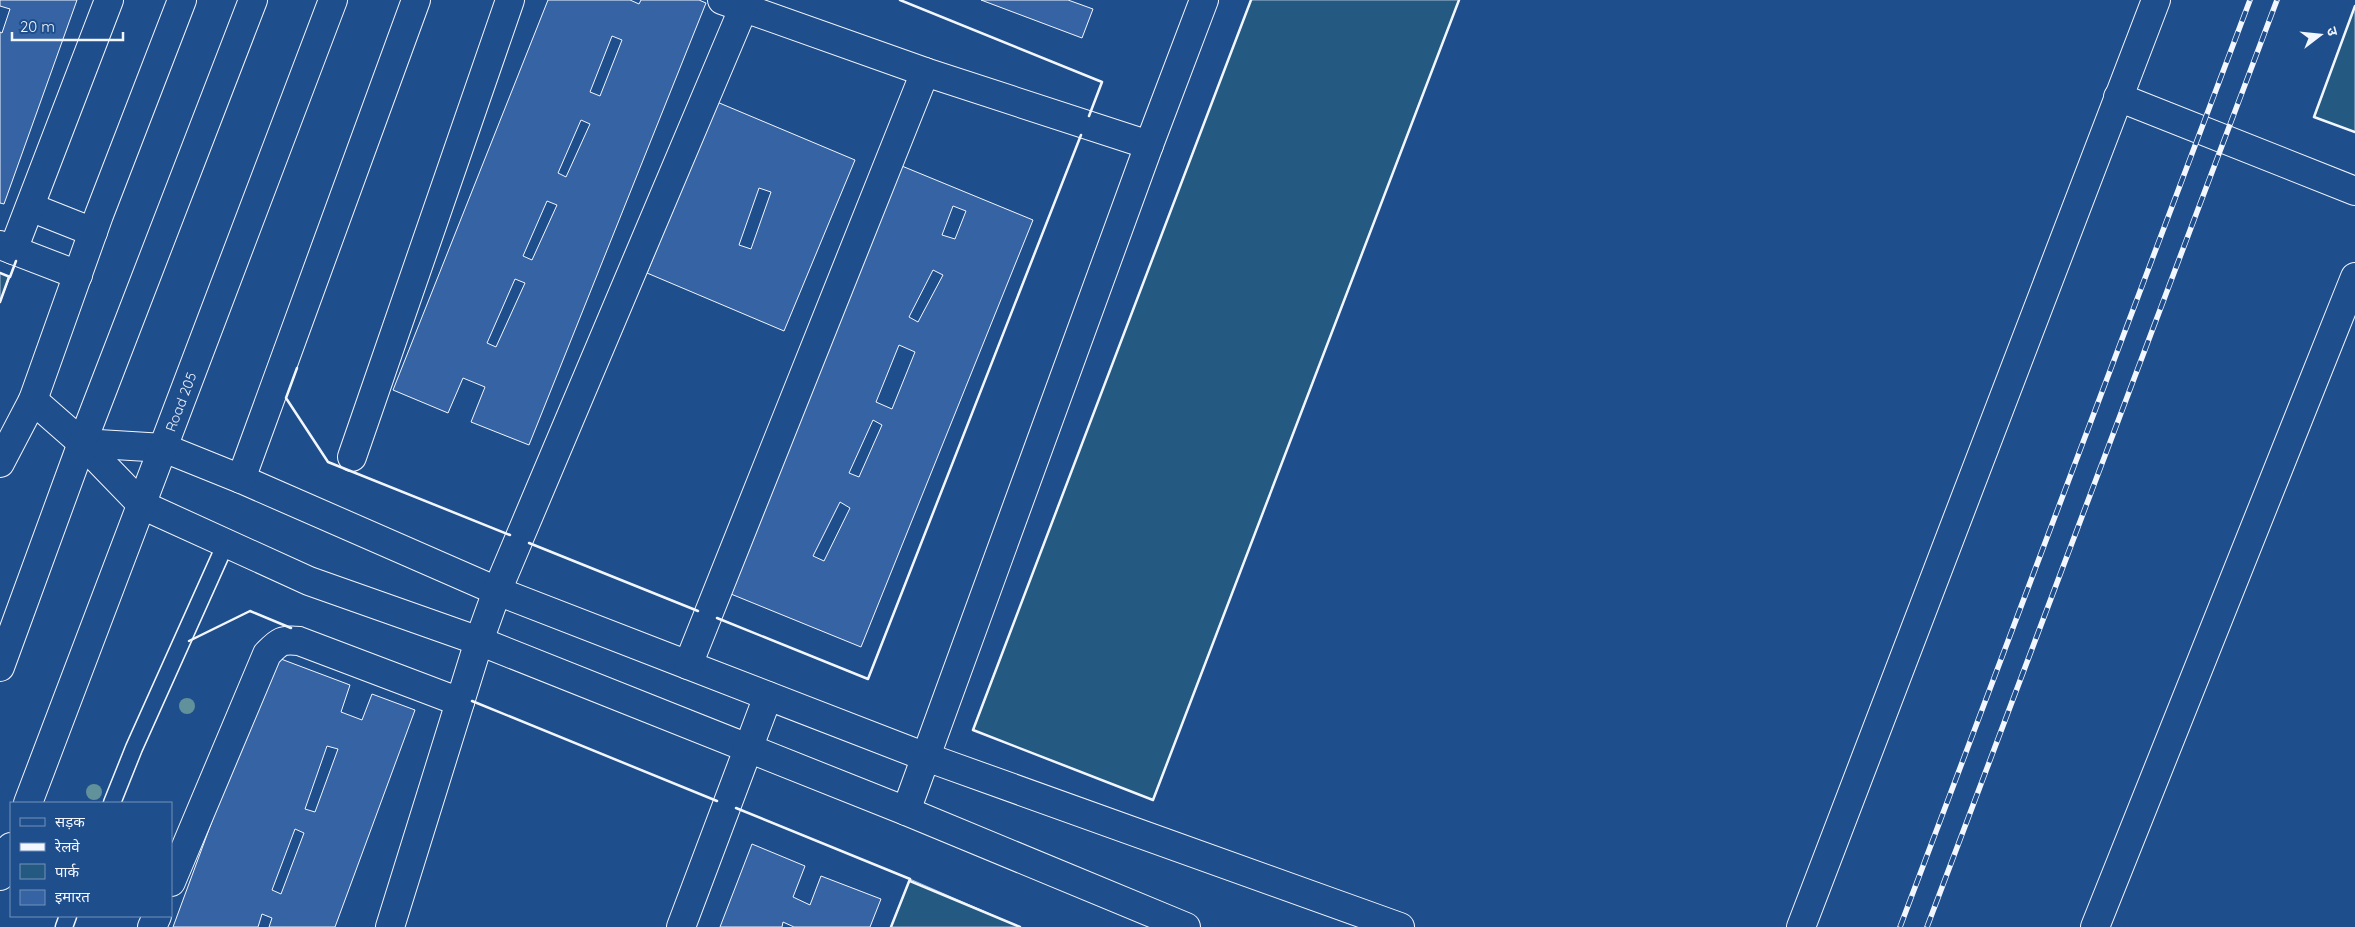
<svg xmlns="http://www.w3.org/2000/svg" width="2355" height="927" font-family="Quicksand,'Noto Sans Devanagari',sans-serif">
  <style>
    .green { fill: #245a82; stroke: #a8bbd7 }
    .building { fill: #3563a3; stroke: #f2f6ff; fill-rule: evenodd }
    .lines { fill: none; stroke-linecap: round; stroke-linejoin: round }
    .service-casing { stroke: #f2f6ff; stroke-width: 19 }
    .minor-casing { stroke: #f2f6ff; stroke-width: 30 }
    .secondary-casing { stroke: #f2f6ff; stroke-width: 30 }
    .service { stroke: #1f4e8c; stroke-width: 16 }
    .minor { stroke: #1f4e8c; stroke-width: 28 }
    .secondary { stroke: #1f4e8c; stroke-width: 28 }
    .rail-casing { stroke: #f2f6ff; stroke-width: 5.5 }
    .rail { stroke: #1f4e8c; stroke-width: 4; stroke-dasharray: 11; stroke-linecap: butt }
    .wall { stroke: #f2f6ff; stroke-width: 2.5 }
    .tree { fill: #61919a }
    .labels { text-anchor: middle; stroke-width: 4; stroke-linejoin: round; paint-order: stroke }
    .street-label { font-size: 14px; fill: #f2f6ff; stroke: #1f4e8c }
  </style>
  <rect width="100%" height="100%" fill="#1f4e8c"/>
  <!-- green -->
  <g class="green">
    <polygon points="1251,0 1459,0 1153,800 973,730"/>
    <polygon points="2355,6 2355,132 2314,117"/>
    <polygon points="0,273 10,277 0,302"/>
    <polygon points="910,879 1020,927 891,927"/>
  </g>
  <!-- building -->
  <g class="building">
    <polygon points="0,0 77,0 4,204 0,203 0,32 2,33 10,9 0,6"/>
    <path d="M548,0H630L639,4L641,0H699L706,3L529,445L471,422L485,387L463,378L448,413L393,390ZM612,36L622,40L600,96L590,92ZM581,120L590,124L566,177L558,173ZM547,201L557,205L532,260L523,256ZM515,279L525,283L496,347L487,343Z"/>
    <polygon points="981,0 1068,0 1093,9 1082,38"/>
    <path d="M717,102L855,160L784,331L647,273ZM759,188L771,192L751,249L739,245Z"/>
    <path d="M897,164L1033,220L861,647L726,592ZM953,206L966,211L955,239L942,235ZM933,270L943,275L918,322L909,317ZM899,345L915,352L892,409L876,402ZM873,420L882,425L859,477L849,473ZM840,502L850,508L824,561L813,556Z"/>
    <path d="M273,656L350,685L341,712L362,720L372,694L415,710L335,927H269L272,918L262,914L258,927H173ZM327,746L338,749L315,812L305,809ZM295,829L304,833L281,894L272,890Z"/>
    <polygon points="752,844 805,866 793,897 810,905 821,876 881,899 870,927 794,927 783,922 782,927 720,927"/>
  </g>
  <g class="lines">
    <!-- service casing -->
    <g class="service-casing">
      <g id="service">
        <polyline points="112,803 134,748 226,543"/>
        <polyline points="64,927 68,916"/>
      </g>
    </g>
    <!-- minor casing -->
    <g class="minor-casing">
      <g id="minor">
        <polyline points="722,0 925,72 1149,145"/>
        <polyline points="2118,97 2355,191"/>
        <polyline points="30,207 93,232"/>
        <polyline points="0,245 78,275"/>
        <polyline points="13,250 109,0"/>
        <polyline points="33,400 82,443 142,505 309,581 479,641 906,811 1186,927"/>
        <polyline points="82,443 164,448 241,479 497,591 688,665 926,757 1400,927"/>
        <polyline points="352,457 510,0"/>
        <polyline points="0,463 33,400 99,215 182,0"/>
        <polyline points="241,479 416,0"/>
        <polyline points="688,665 925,72"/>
        <polyline points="906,811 1149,145 1204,0"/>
        <path d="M171,882L267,654C279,642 281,639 299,641L460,702"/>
        <polyline points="152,927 157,916"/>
        <polyline points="390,927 479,641 497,591 743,9"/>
        <polyline points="681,927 768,696"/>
        <polyline points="1801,927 2156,0"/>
        <polyline points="2095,927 2355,277"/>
      </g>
    </g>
    <!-- secondary casing -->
    <g class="secondary-casing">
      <g id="secondary">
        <polyline points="0,667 82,443 253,0"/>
        <polyline points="28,803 333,0"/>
        <polyline points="0,876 11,847"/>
      </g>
    </g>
    <!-- service -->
    <use href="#service" class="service"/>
    <!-- minor -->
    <use href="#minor" class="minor"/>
    <!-- secondary -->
    <use href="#secondary" class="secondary"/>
    <!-- rail casing -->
    <g class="rail-casing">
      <g id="rail">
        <polyline points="1900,927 2250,0"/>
        <polyline points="1927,927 2277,0"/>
      </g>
    </g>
    <!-- rail -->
    <use href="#rail" class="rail"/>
    <!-- wall -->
    <g class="wall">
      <polyline points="900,0 1102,82 1089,116"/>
      <polyline points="1251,0 973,730 1153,800 1459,0"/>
      <polyline points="2355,6 2314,117 2355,132"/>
      <polyline points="0,273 10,277 16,261"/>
      <polyline points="0,302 9,277"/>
      <polyline points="297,368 286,398 328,462 510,535"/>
      <polyline points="529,543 698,611"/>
      <polyline points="717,618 868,679 1081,135"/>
      <polyline points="189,641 250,611 291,628"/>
      <polyline points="472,701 717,801"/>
      <polyline points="736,808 910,879 891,927"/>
      <polyline points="910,881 1020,927"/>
    </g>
  </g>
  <!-- trees -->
  <g class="tree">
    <circle cx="187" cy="706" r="8"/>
    <circle cx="94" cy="792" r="8"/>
  </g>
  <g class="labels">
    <!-- street labels -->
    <g class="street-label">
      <text transform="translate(181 402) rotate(-69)" y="5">Road 205</text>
    </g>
  </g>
  <!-- legend -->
  <rect x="10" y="802" width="162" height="115" fill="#1f4e8c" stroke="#7391ba"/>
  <rect x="20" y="818" width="25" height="8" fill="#1f4e8c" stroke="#7391ba"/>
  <text x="55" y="827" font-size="15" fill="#f2f6ff">सड़क</text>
  <rect x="20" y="843" width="25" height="8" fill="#f2f6ff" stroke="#7391ba"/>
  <text x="55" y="852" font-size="15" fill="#f2f6ff">रेलवे</text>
  <rect x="20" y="864" width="25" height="15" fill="#245a82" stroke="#7391ba"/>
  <text x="55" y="877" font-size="15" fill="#f2f6ff">पार्क</text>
  <rect x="20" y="890" width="25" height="15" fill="#3563a3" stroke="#7391ba"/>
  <text x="55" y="902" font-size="15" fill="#f2f6ff">इमारत</text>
  <!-- north arrow -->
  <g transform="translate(2320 35) rotate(74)" stroke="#1f4e8c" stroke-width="4" paint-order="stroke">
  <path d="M0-4L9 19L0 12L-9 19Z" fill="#f2f6ff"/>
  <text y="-8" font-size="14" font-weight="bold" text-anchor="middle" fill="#f2f6ff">उ</text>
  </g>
  <!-- scale -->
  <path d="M12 32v8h111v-8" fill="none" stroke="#f2f6ff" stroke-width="2.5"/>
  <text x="20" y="32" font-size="15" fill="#f2f6ff" stroke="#1f4e8c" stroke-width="4" paint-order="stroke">20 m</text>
</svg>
